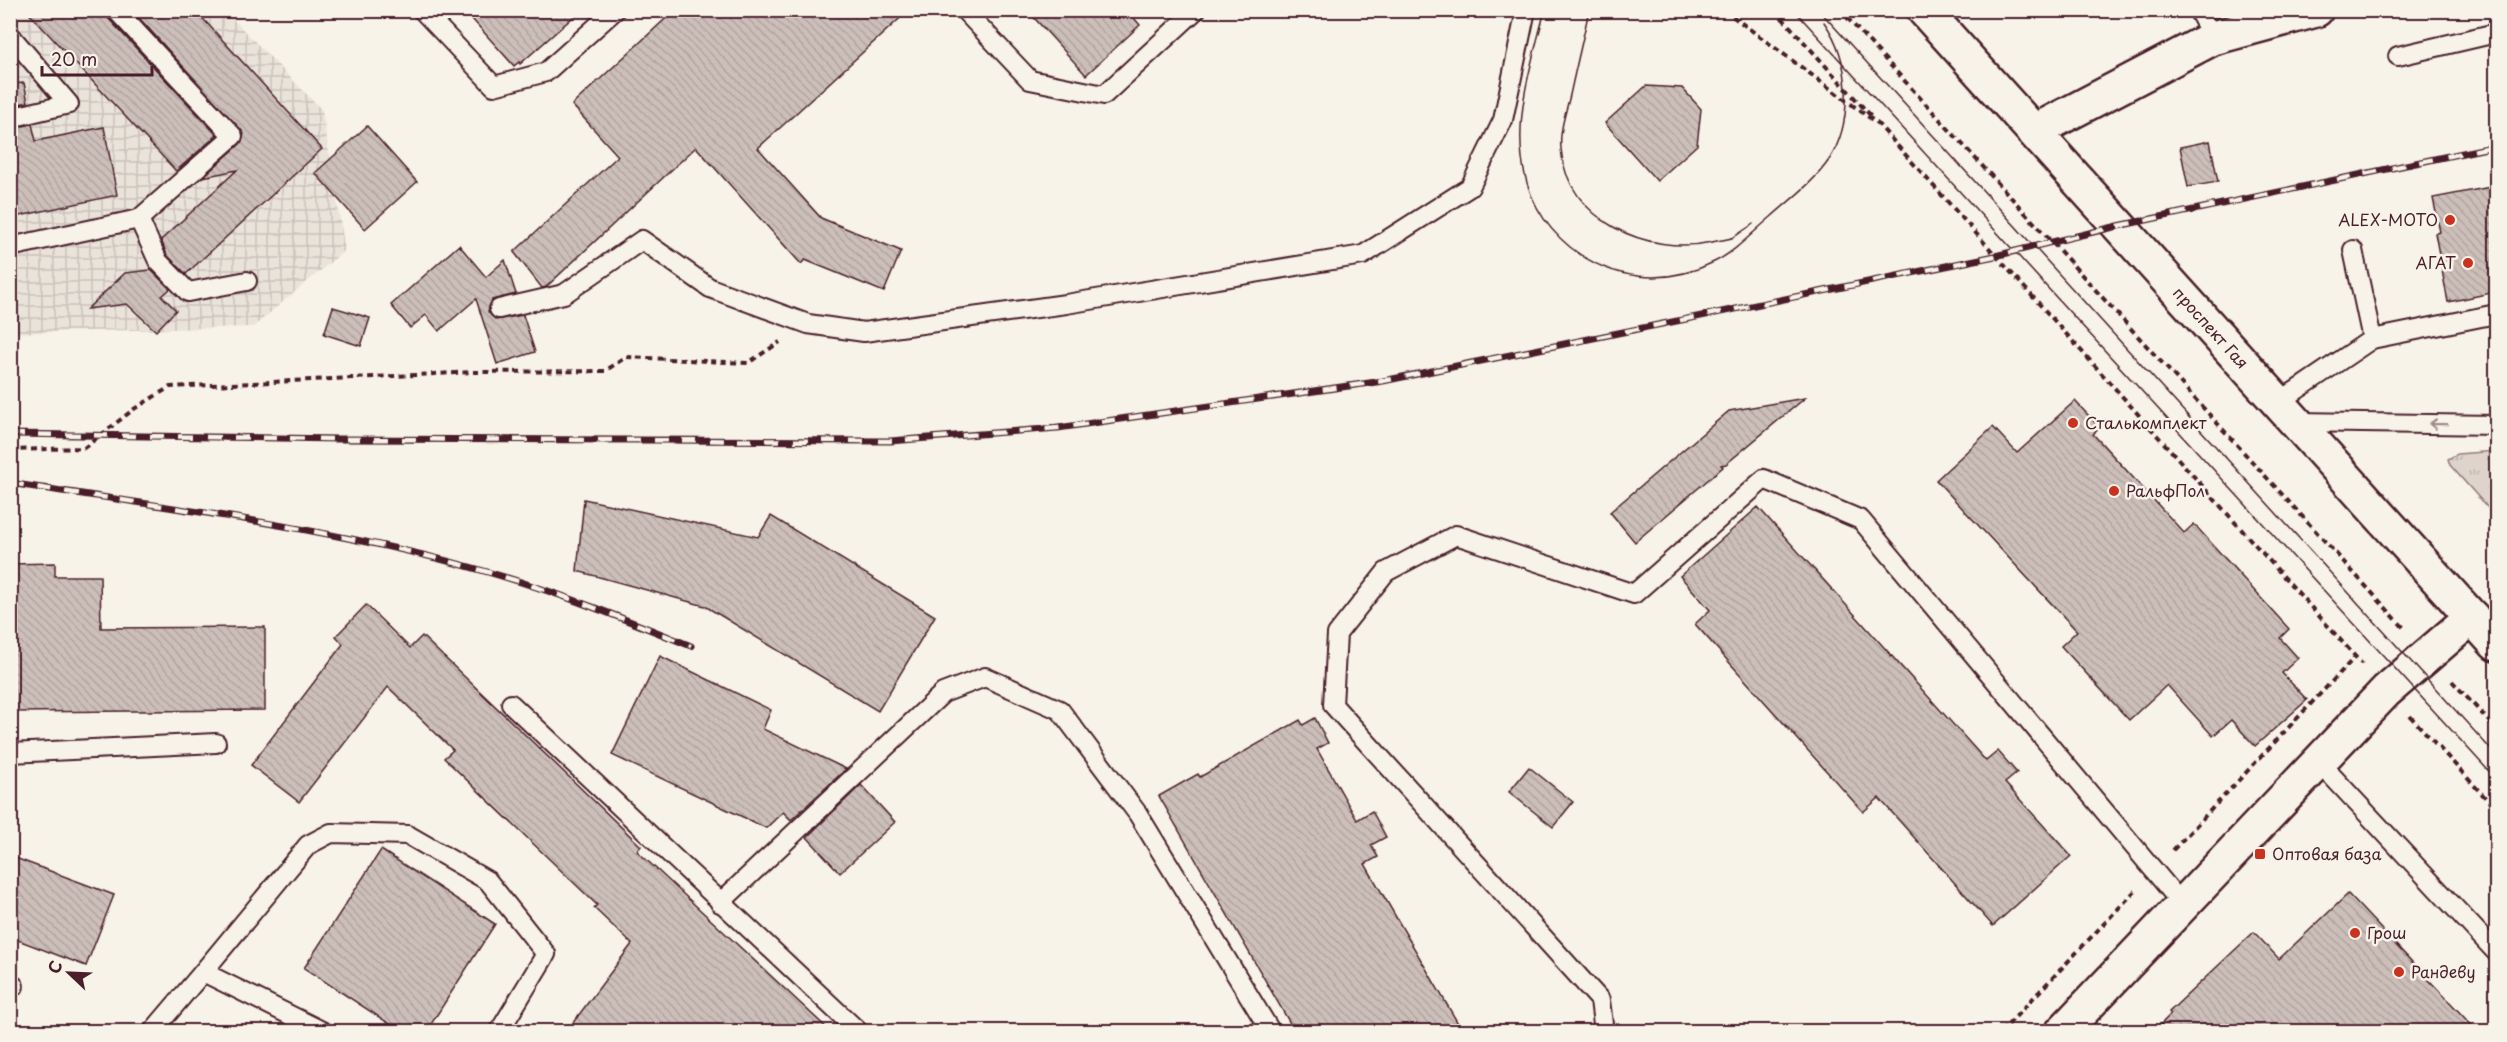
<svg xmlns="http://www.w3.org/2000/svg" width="2507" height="1042" font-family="'Playpen Sans',sans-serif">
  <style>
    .industrial { fill: url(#industrial-grid) }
    .grass { fill: url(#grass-tufts); stroke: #947a7c; stroke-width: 1.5 }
    .building { fill: url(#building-back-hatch); stroke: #4a1f2b; stroke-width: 1.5 }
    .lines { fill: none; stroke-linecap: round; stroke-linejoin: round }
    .service-casing { stroke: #4a1f2b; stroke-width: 22 }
    .minor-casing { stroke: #4a1f2b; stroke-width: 38 }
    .tertiary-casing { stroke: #4a1f2b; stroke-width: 38 }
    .primary-casing { stroke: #4a1f2b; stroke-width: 38 }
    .path { stroke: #4a1f2b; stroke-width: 4; stroke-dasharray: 6 4.5; stroke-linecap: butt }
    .service { stroke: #f7f3e8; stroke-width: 18 }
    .minor { stroke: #f7f3e8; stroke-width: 33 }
    .tertiary { stroke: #f7f3e8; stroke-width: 33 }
    .primary { stroke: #f7f3e8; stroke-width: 33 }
    .tram { stroke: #4a1f2b; stroke-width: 1.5 }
    .rail-casing { stroke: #4a1f2b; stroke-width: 7 }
    .rail { stroke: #f7f3e8; stroke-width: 4.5; stroke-dasharray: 14; stroke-linecap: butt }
    .oneway { stroke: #a0898a }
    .poi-dot { fill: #c8321e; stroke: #f7f3e8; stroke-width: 2 }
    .labels { text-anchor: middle; stroke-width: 5; stroke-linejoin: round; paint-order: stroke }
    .poi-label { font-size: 16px; fill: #4a1f2b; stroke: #f7f3e8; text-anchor: start }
    .street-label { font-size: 16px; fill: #4a1f2b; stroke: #f7f3e8 }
  </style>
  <defs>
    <pattern id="industrial-grid" width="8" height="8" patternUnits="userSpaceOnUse" patternTransform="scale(1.5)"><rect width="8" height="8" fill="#eae3da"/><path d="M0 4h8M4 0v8" fill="none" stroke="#cac2bb"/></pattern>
    <pattern id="grass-tufts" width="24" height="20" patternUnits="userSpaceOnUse" patternTransform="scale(1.5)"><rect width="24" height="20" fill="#ded4cc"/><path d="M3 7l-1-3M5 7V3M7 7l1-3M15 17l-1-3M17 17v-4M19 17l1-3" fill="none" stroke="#c0b6af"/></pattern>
    <pattern id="building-back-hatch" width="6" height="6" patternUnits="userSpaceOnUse" patternTransform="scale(1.5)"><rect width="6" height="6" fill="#ccbfb9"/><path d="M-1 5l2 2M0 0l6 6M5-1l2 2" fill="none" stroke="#b1a49f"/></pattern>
  </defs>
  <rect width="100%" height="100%" fill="#f7f3e8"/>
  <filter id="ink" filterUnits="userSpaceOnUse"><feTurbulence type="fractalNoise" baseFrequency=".0167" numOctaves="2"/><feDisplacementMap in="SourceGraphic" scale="12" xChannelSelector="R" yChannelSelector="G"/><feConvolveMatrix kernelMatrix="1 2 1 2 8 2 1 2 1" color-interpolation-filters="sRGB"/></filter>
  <g filter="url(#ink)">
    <!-- industrial -->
    <polygon class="industrial" points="10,11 225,11 322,110 345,250 253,327 11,333"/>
    <!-- grass -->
    <polygon class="grass" points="2496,451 2496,517 2450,465 2448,459 2457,454"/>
    <!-- building -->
    <g class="building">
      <polygon points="26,10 105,10 108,18 217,135 176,171"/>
      <polygon points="132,10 195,10 322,149 186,274 167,255 161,240 237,170 203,177 240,144 244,134"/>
      <polygon points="464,10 581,10 520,64 519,62 514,66"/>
      <polygon points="675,10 909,10 758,148 821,218 901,251 884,292 805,260 801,264 696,147 546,287 542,288 514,252 618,156 572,105"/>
      <polygon points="1027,10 1127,10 1140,25 1086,75"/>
      <polygon points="24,83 28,102 10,106 10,84"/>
      <polygon points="1646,86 1682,88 1701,109 1697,145 1657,181 1605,123"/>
      <polygon points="32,124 36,141 104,127 117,195 10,218 10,129"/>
      <polygon points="367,126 417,182 365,229 315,173"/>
      <polygon points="2210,141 2218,182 2188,187 2180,147"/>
      <polygon points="2496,186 2496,292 2448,302 2435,233 2440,232 2433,198"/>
      <polygon points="459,245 486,277 505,260 516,294 492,300 488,312 496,320 523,315 535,352 497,364 476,299 439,331 426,315 410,328 391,305"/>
      <polygon points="151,270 170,289 162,296 176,310 156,331 127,304 87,309 125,273"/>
      <polygon points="333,307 370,318 361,346 324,334"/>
      <polygon points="1805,398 1726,464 1721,465 1723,467 1635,542 1610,512 1729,411"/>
      <polygon points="2075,401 2100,428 2093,434 2184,533 2194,524 2289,629 2280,638 2298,658 2282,673 2307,700 2255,746 2231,720 2213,736 2167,685 2129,720 2061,646 2077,631 1936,480 1993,427 2017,453"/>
      <polygon points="584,499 758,537 771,516 935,616 878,711 705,606 577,571"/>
      <polygon points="1758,507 1986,761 1998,751 2017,773 2005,783 2071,856 1993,926 1879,798 1863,812 1695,624 1710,610 1680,576"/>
      <polygon points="55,563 55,576 100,576 101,628 265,627 265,710 10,712 10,564"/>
      <polygon points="366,605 410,648 422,636 641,846 637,851 831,1032 566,1032 632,944 594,908 597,905 444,758 453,750 388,687 299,802 251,765 343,644 336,636"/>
      <polygon points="660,656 771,710 763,729 846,769 791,820 783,812 766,828 612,755"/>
      <polygon points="1315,718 1328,743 1317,749 1357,820 1372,811 1386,837 1371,845 1378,857 1365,864 1463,1032 1295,1032 1159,796 1198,774 1200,777 1300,720 1303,725"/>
      <polygon points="1529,767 1573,802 1553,827 1509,792"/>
      <polygon points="861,785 895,822 840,873 807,837"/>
      <polygon points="381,850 495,924 426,1032 402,1032 304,968"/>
      <polygon points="10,856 114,895 86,966 10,937"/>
      <polygon points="2348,894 2478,1032 2153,1032 2171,1014 2169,1012 2254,932 2279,959"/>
    </g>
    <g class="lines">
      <!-- service casing -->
      <g class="service-casing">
        <g id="service">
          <polyline points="422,10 494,86 546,72 615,10"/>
          <polyline points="964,10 1030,80 1104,95 1196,10"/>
          <polyline points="2198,10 2213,38"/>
          <polyline points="10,35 69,104 10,118"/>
          <polyline points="2398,56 2496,33"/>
          <polyline points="139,219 158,261 188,292 247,281"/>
          <polyline points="10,247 139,219 233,136 116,10"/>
          <polyline points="2353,250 2372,339"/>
          <polyline points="499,309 564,294 642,240 710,288 808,324 864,332 1066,304 1363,255 1470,187 1503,120 1526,10"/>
          <polyline points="2279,402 2372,339 2496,314"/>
          <polyline points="2296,422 2496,425"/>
          <polyline points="511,704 859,1032"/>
          <polyline points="10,753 216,743"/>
          <polyline points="2318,761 2496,952"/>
          <polyline points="720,903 943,693 985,677 1060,710 1138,814 1271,1032"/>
          <polyline points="203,972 308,845 331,833 408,835 488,881 546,954 499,1032"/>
          <polyline points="10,985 14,986"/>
          <polyline points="152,1032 203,972 324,1032"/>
          <polyline points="1604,1032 1600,1000 1333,705 1337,634 1386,572 1456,535 1634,594 1764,479 1861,520 2182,904"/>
        </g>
      </g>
      <!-- minor casing -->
      <g class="minor-casing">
        <polyline id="minor" points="2035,131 2213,38 2316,10"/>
      </g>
      <!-- tertiary casing -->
      <g class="tertiary-casing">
        <polyline id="tertiary" points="2062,1032 2386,691 2472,617"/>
      </g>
      <!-- primary casing -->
      <g class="primary-casing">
        <g id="primary">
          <path id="s1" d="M1924,10L2496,644"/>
        </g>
      </g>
      <!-- path -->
      <g class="path">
        <polyline points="1724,10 1878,124 2362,664"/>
        <polyline points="1775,10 1871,116"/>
        <polyline points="1840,10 2405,629"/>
        <polyline points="10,450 84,448 134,409 170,387 475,372 605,371 626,357 748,363 780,342"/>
        <polyline points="2452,681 2496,729"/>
        <polyline points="2410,716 2496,809"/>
        <polyline points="2173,850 2355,657"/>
        <polyline points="2001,1032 2135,891"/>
      </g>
      <!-- service -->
      <use href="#service" class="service"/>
      <!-- minor -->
      <use href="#minor" class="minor"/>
      <!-- tertiary -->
      <use href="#tertiary" class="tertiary"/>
      <!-- primary -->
      <use href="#primary" class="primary"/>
      <!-- tram -->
      <g class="tram">
        <path d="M1545,10C1533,58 1516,109 1522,158C1526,193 1542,224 1570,247C1612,281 1666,286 1714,262C1735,252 1753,232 1771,217C1790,200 1814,182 1829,160C1854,121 1851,60 1824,22"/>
        <path d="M1589,10C1583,39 1576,67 1570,95C1566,112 1559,131 1561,149C1567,221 1648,256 1712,242C1719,240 1727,240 1734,237C1740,233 1747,228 1753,224"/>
        <polyline points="1794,10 2496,779"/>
        <polyline points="1819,10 2496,755"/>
      </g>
      <!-- rail casing -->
      <g class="rail-casing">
        <g id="rail">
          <polyline points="10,434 339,439 890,441 1058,428 1383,381 1995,256 2118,226 2496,146"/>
          <path d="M10,483C169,508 337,528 491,573C560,593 625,619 691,646"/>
        </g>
      </g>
      <!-- rail -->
      <use href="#rail" class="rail"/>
    </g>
    <!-- one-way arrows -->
    <defs><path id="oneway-shaft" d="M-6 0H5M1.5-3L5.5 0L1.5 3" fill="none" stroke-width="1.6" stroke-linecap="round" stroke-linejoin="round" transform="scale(1.5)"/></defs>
    <use class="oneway" href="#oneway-shaft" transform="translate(2438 424) rotate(-179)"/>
  </g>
  <!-- markers -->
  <g class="poi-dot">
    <circle cx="2450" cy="220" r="6"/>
    <circle cx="2468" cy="263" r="6"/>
    <circle cx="2073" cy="423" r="6"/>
    <circle cx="2114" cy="491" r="6"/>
    <rect x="2254" y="848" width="12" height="12" rx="3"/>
    <circle cx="2355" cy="933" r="6"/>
    <circle cx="2399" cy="972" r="6"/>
  </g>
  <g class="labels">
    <!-- poi labels -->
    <g class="poi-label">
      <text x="2438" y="226" text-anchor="end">ALEX-MOTO</text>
      <text x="2456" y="269" text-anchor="end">АГАТ</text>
      <text x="2085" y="429">Сталькомплект</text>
      <text x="2126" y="497">РальфПол</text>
      <text x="2272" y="860">Оптовая база</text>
      <text x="2367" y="939">Грош</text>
      <text x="2411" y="978">Рандеву</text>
    </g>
    <!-- street labels -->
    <g class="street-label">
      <text dy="6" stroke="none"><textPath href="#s1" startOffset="428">проспект Гая</textPath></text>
    </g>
  </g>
  <!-- margin -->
  <rect width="2507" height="1042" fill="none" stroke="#f7f3e8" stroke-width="36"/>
  <rect x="18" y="18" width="2471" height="1006" fill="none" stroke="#4a1f2b" stroke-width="2" filter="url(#ink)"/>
  <!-- north arrow -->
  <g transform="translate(69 973) rotate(293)" stroke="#f7f3e8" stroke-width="4.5" paint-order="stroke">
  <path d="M0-4.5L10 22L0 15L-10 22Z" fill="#4a1f2b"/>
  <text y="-9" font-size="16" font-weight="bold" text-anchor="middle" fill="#4a1f2b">С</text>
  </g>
  <!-- scale -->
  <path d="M42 66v9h110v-9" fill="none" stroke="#4a1f2b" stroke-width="3"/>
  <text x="51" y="66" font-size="18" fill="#4a1f2b" stroke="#f7f3e8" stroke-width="4.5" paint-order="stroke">20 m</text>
</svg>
